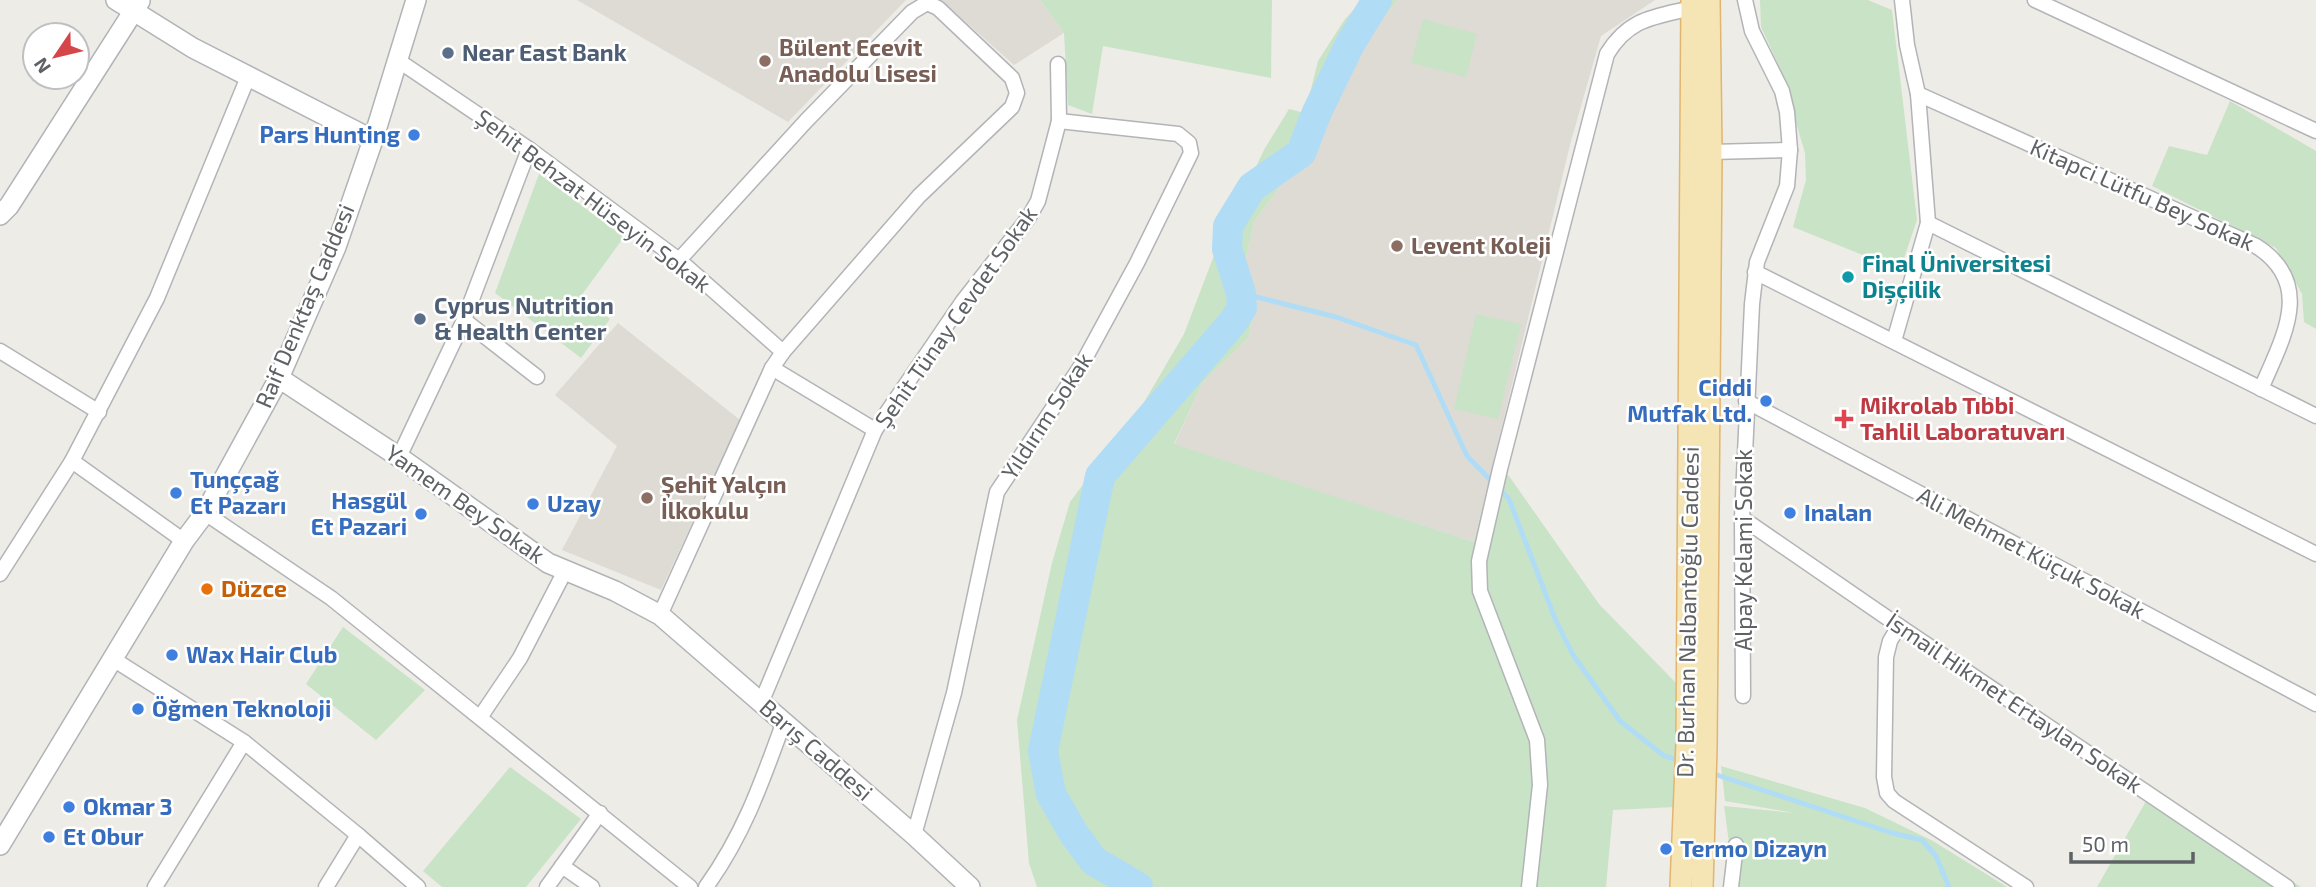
<svg xmlns="http://www.w3.org/2000/svg" width="2316" height="887" font-family="'Exo 2',sans-serif">
  <style>
    .education { fill: #dedbd5 }
    .green { fill: #c9e3c6 }
    .lines { fill: none; stroke-linecap: round; stroke-linejoin: round }
    .stream { stroke: #b0ddf5; stroke-width: 5 }
    .river { stroke: #b0ddf5; stroke-width: 30 }
    .street-casing { stroke: #b2b4b7; stroke-width: 17 }
    .secondary-casing { stroke: #b1b4b7; stroke-width: 22 }
    .primary-casing { stroke: #e1b56d; stroke-width: 24 }
    .street { stroke: #fff; stroke-width: 14 }
    .secondary { stroke: #fff; stroke-width: 19 }
    .primary { stroke: #f5e5b5; stroke-width: 21 }
    .service-dot { fill: #5c6f8a; stroke: #fff; stroke-width: 2.5 }
    .education-dot { fill: #8d6e63; stroke: #fff; stroke-width: 2.5 }
    .shop-dot { fill: #3f7fe0; stroke: #fff; stroke-width: 2.5 }
    .culture-dot { fill: #0f9aa8; stroke: #fff; stroke-width: 2.5 }
    .health-dot { fill: #e0444e; stroke: #fff; stroke-width: 2.5 }
    .food-dot { fill: #e8710a; stroke: #fff; stroke-width: 2.5 }
    .labels { text-anchor: middle; stroke-width: 5; stroke-linejoin: round; paint-order: stroke }
    .education-label { font-size: 23px; font-weight: bold; fill: #785e54; stroke: #fff; text-anchor: start }
    .service-label { font-size: 23px; font-weight: bold; fill: #4e5e75; stroke: #fff; text-anchor: start }
    .shop-label { font-size: 23px; font-weight: bold; fill: #366cbe; stroke: #fff; text-anchor: start }
    .street-label { font-size: 23px; fill: #5e6265; stroke: #fff }
    .culture-label { font-size: 23px; font-weight: bold; fill: #0d838f; stroke: #fff; text-anchor: start }
    .health-label { font-size: 23px; font-weight: bold; fill: #be3a42; stroke: #fff; text-anchor: start }
    .food-label { font-size: 23px; font-weight: bold; fill: #c56008; stroke: #fff; text-anchor: start }
  </style>
  <rect width="100%" height="100%" fill="#eeece7"/>
  <!-- education -->
  <g class="education">
    <polygon points="577,0 906,0 788,122"/>
    <polygon points="941,0 1040,0 1064,33 1014,65"/>
    <polygon points="1398,0 1655,0 1601,36 1570,145 1474,542 1174,445 1203,382 1249,337 1253,310 1243,271 1254,222 1283,182 1315,157 1338,85 1348,73 1360,45"/>
    <polygon points="618,323 740,420 661,590 562,550 617,446 555,395"/>
  </g>
  <!-- green -->
  <g class="green">
    <polygon points="1040,0 1272,0 1271,78 1103,46 1092,114 1068,105 1064,33"/>
    <polygon points="1363,0 1398,0 1360,45 1348,73 1338,85 1315,157 1283,182 1254,222 1243,271 1253,310 1249,337 1203,382 1174,444 1474,542 1493,464 1509,476 1599,604 1676,683 1675,807 1613,810 1606,887 1037,887 1029,863 1017,720 1052,563 1070,502 1143,404 1184,334 1218,245 1265,148 1289,109 1305,113 1318,61 1345,19"/>
    <polygon points="1760,0 1868,0 1892,10 1917,220 1900,270 1793,227 1806,180 1805,153 1780,68 1761,27"/>
    <polygon points="1423,19 1477,34 1466,77 1411,63"/>
    <polygon points="2230,101 2316,151 2316,329 2304,322 2302,294 2276,248 2152,186 2169,146 2207,155"/>
    <polygon points="539,174 624,237 581,296 610,319 581,358 495,293"/>
    <polygon points="1476,314 1521,324 1498,419 1454,409"/>
    <polygon points="343,627 425,690 376,740 306,684"/>
    <polygon points="1721,766 1865,808 1933,841 2007,887 1735,887 1724,806 1794,813 1725,801"/>
    <polygon points="510,767 581,819 526,887 442,887 423,871"/>
    <polygon points="2153,789 2301,887 2097,887"/>
  </g>
  <g class="lines">
    <!-- stream -->
    <g class="stream">
      <polyline points="1241,293 1336,317 1416,345 1467,456 1509,499 1556,621 1573,655 1620,721 1663,755 1682,762"/>
      <polyline points="1711,773 1892,833 1922,840 1936,856 1949,887"/>
    </g>
    <!-- river -->
    <polyline class="river" points="1138,887 1094,861 1074,834 1051,794 1043,751 1100,476 1233,322 1242,308 1241,293 1227,249 1228,226 1252,187 1301,153 1317,112 1350,44 1377,0"/>
    <!-- street casing -->
    <g class="street-casing">
      <g id="street">
        <polyline points="2035,0 2316,131"/>
        <polyline points="396,59 529,149 679,260 783,352"/>
        <path d="M1918,94L2256,246C2316,284 2282,339 2261,389"/>
        <polyline points="1711,152 1790,150"/>
        <polyline points="1928,223 2316,416"/>
        <polyline points="1755,272 2316,554"/>
        <polyline points="464,320 537,377"/>
        <polyline points="1894,341 1928,223 1918,94 1907,45 1902,0"/>
        <polyline points="0,351 99,412"/>
        <polyline points="772,368 875,430"/>
        <polyline points="1746,401 2316,704"/>
        <polyline points="399,457 464,320 529,149"/>
        <polyline points="72,461 184,541"/>
        <polyline points="205,513 331,598 690,887"/>
        <polyline points="1742,518 1899,626 2287,887"/>
        <polyline points="0,574 72,461 157,298 248,77"/>
        <polyline points="660,615 772,368 783,352 919,196 1012,107 1017,93 1012,78 938,8 927,3 912,12 806,121 679,260"/>
        <polyline points="1899,626 1890,641 1886,657 1884,777 1887,793 1894,801 2026,887"/>
        <polyline points="113,659 244,742 358,835 418,887"/>
        <polyline points="1743,696 1742,518 1752,304 1757,262 1787,186 1790,150 1787,112 1782,91 1752,31 1745,0"/>
        <polyline points="761,703 875,430 963,301 1029,217 1038,201 1059,121 1058,64"/>
        <polyline points="481,716 520,658 566,569"/>
        <polyline points="914,835 954,693 997,492 1081,366 1137,263 1191,153 1189,143 1178,134 1059,121"/>
        <polyline points="562,866 592,887"/>
        <polyline points="155,887 244,742"/>
        <polyline points="326,887 358,835"/>
        <polyline points="547,887 600,813"/>
        <path d="M706,887C744,834 762,782 784,721"/>
        <path d="M1529,887L1540,785L1537,740L1480,591L1479,561L1500,469L1607,54C1629,18 1654,17 1692,8"/>
        <polyline points="1731,887 1736,845"/>
      </g>
    </g>
    <!-- secondary casing -->
    <g class="secondary-casing">
      <g id="secondary">
        <polyline points="116,0 193,48 373,140"/>
        <polyline points="0,215 9,206 140,1"/>
        <polyline points="279,378 399,457 548,563 615,591 660,615 914,835 970,887"/>
        <polyline points="0,845 184,541 205,513 279,378 336,247 373,140 416,0"/>
      </g>
    </g>
    <!-- primary casing -->
    <g class="primary-casing">
      <g id="primary">
        <polyline points="1681,887 1687,743 1692,0"/>
        <polyline points="1702,887 1706,747 1711,152 1709,0"/>
      </g>
    </g>
    <!-- street -->
    <use href="#street" class="street"/>
    <!-- secondary -->
    <use href="#secondary" class="secondary"/>
    <!-- primary -->
    <use href="#primary" class="primary"/>
  </g>
  <!-- markers -->
  <g class="service-dot">
    <circle cx="448" cy="53" r="7"/>
    <circle cx="420" cy="319" r="7"/>
  </g>
  <g class="education-dot">
    <circle cx="765" cy="61" r="7"/>
    <circle cx="1397" cy="246" r="7"/>
    <circle cx="647" cy="498" r="7"/>
  </g>
  <g class="shop-dot">
    <circle cx="414" cy="135" r="7"/>
    <circle cx="1766" cy="401" r="7"/>
    <circle cx="176" cy="493" r="7"/>
    <circle cx="533" cy="504" r="7"/>
    <circle cx="1790" cy="513" r="7"/>
    <circle cx="421" cy="514" r="7"/>
    <circle cx="172" cy="655" r="7"/>
    <circle cx="138" cy="709" r="7"/>
    <circle cx="69" cy="807" r="7"/>
    <circle cx="49" cy="837" r="7"/>
    <circle cx="1666" cy="849" r="7"/>
  </g>
  <circle class="culture-dot" cx="1848" cy="277" r="7"/>
  <path class="health-dot" d="M1840.5 408.5h7v7h7v7h-7v7h-7v-7h-7v-7h7z"/>
  <circle class="food-dot" cx="207" cy="589" r="7"/>
  <g class="labels">
    <!-- education labels -->
    <g class="education-label">
      <text x="779" y="56">Bülent Ecevit<tspan x="779" dy="26">Anadolu Lisesi</tspan></text>
      <text x="1411" y="254">Levent Koleji</text>
      <text x="661" y="493">Şehit Yalçın<tspan x="661" dy="26">İlkokulu</tspan></text>
    </g>
    <!-- service labels -->
    <g class="service-label">
      <text x="462" y="61">Near East Bank</text>
      <text x="434" y="314">Cyprus Nutrition<tspan x="434" dy="26">&amp; Health Center</tspan></text>
    </g>
    <!-- shop labels -->
    <g class="shop-label">
      <text x="400" y="143" text-anchor="end">Pars Hunting</text>
      <text x="1752" y="396" text-anchor="end">Ciddi<tspan x="1752" dy="26">Mutfak Ltd.</tspan></text>
      <text x="190" y="488">Tunççağ<tspan x="190" dy="26">Et Pazarı</tspan></text>
      <text x="407" y="509" text-anchor="end">Hasgül<tspan x="407" dy="26">Et Pazari</tspan></text>
      <text x="547" y="512">Uzay</text>
      <text x="1804" y="521">Inalan</text>
      <text x="186" y="663">Wax Hair Club</text>
      <text x="152" y="717">Öğmen Teknoloji</text>
      <text x="83" y="815">Okmar 3</text>
      <text x="63" y="845">Et Obur</text>
      <text x="1680" y="857">Termo Dizayn</text>
    </g>
    <!-- street labels -->
    <g class="street-label">
      <text transform="translate(2142 195) rotate(24)" y="8">Kitapci Lütfu Bey Sokak</text>
      <text transform="translate(593 201) rotate(37)" y="8">Şehit Behzat Hüseyin Sokak</text>
      <text transform="translate(305 306) rotate(-67)" y="8">Raif Denktaş Caddesi</text>
      <text transform="translate(956 317) rotate(-55)" y="8">Şehit Tünay Cevdet Sokak</text>
      <text transform="translate(1047 416) rotate(-57)" y="8">Yıldırım Sokak</text>
      <text transform="translate(465 504) rotate(35)" y="8">Yamem Bey Sokak</text>
      <text transform="translate(1744 550) rotate(-90)" y="8">Alpay Kelami Sokak</text>
      <text transform="translate(2031 553) rotate(28)" y="8">Ali Mehmet Küçuk Sokak</text>
      <text transform="translate(1688 612) rotate(-89)" y="8">Dr. Burhan Nalbantoğlu Caddesi</text>
      <text transform="translate(2014 703) rotate(34)" y="8">İsmail Hikmet Ertaylan Sokak</text>
      <text transform="translate(816 750) rotate(41)" y="8">Barış Caddesi</text>
    </g>
    <!-- culture labels -->
    <g class="culture-label">
      <text x="1862" y="272">Final Üniversitesi<tspan x="1862" dy="26">Dişçilik</tspan></text>
    </g>
    <!-- health labels -->
    <g class="health-label">
      <text x="1860" y="414">Mikrolab Tıbbi<tspan x="1860" dy="26">Tahlil Laboratuvarı</tspan></text>
    </g>
    <!-- food labels -->
    <g class="food-label">
      <text x="221" y="597">Düzce</text>
    </g>
  </g>
  <!-- north arrow -->
  <g transform="translate(56 56) rotate(235)"><circle r="33" fill="#ffffff" stroke="#bfc0c1" stroke-width="2"/>
  <path d="M0-5L12 26L0 18L-12 26Z" fill="#d54649"/>
  <text y="-10" font-size="19" font-weight="bold" text-anchor="middle" fill="#5e6265">N</text>
  </g>
  <!-- scale -->
  <path d="M2071 852v10h122v-10" fill="none" stroke="#5e6265" stroke-width="3.5"/>
  <text x="2082" y="852" font-size="21" fill="#5e6265" stroke="#ffffff" stroke-width="5" paint-order="stroke">50 m</text>
</svg>
